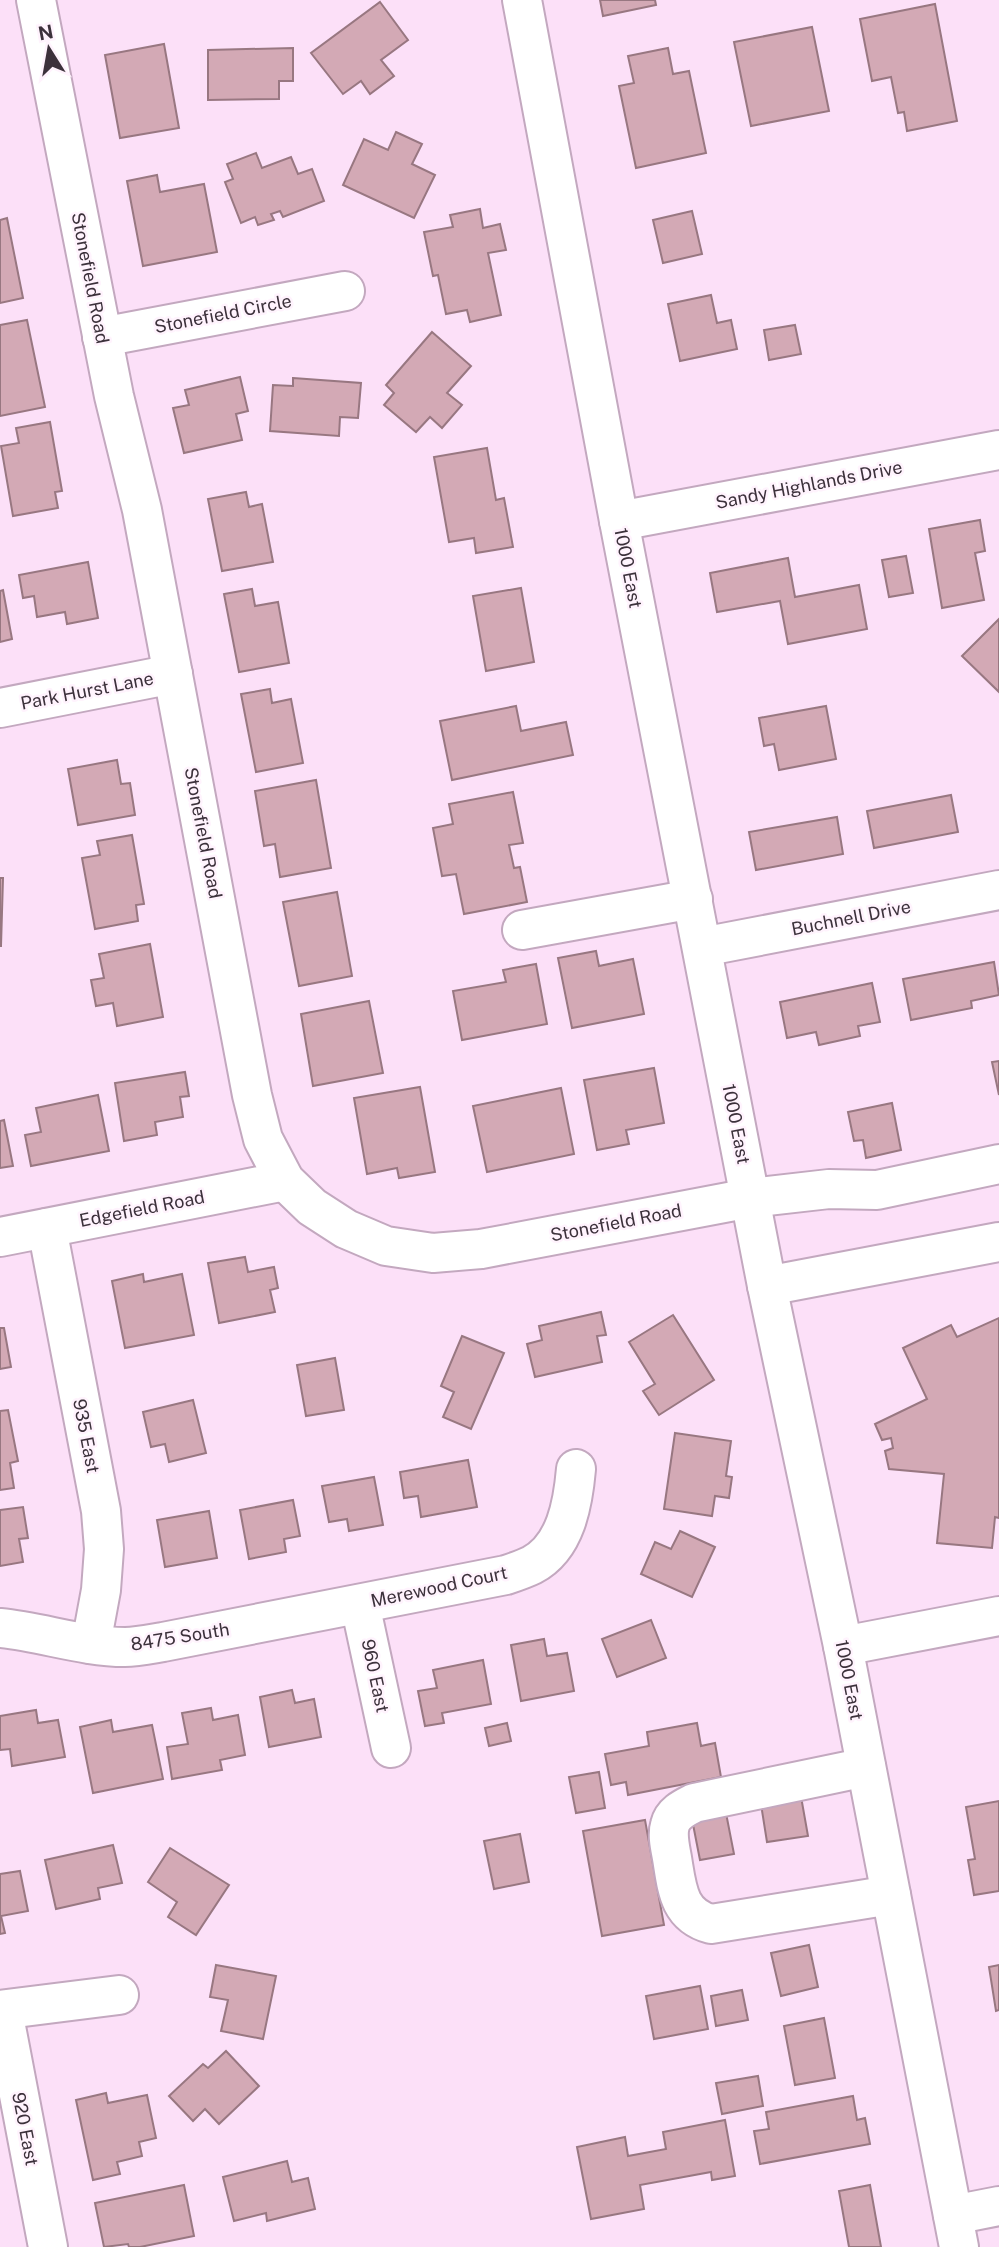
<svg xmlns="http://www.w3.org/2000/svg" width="999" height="2247" viewBox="0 0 999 2247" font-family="'Public Sans',sans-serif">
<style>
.building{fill:#d3a9b5;stroke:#987781;stroke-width:2}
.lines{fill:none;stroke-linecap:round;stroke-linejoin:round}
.minor-casing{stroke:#c3a8bf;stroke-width:42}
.minor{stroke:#fff;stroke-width:38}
.labels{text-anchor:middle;stroke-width:5;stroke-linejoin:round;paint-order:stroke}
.street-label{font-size:18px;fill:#3c313b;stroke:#fff3fd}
</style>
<rect width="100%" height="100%" fill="#fce0f8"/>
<g class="building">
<path d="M600 0H655L656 5 603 16Z"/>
<path d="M380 2 408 40 381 60 394 76 370 94 361 81 343 94 311 53Z"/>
<path d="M935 4 957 121 907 131 904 112 898 113 891 77 872 81 860 19Z"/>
<path d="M812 27 829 111 751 126 734 42Z"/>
<path d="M164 44 179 128 120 138 105 55Z"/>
<path d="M293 48V81H279V99L208 100V50Z"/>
<path d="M668 48 673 74 689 71 706 153 636 168 619 86 634 83 628 56Z"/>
<path d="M396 132 422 144 412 164 435 175 414 218 343 185 364 139 388 150Z"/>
<path d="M256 153 262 168 291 157 298 174 312 169 324 201 283 217 280 211 271 214 274 220 258 225 255 217 241 223 225 182 233 179 227 164Z"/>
<path d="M157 175 160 192 204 184 217 252 143 266 127 181Z"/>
<path d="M480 209 483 228 500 224 506 250 488 253 501 315 470 322 467 310 446 314 438 275 433 276 424 232 453 227 450 215Z"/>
<path d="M692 211 702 254 663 263 653 220Z"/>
<path d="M7 218 23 298 0 303V220Z"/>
<path d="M711 295 717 323 731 320 737 349 680 361 668 304Z"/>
<path d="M27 320 45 407 0 416V325Z"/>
<path d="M795 325 801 354 769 360 764 330Z"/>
<path d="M432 332 471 366 447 393 462 405 442 428 430 417 416 432 384 405 394 393 386 385Z"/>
<path d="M240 377 248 411 236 414 242 440 184 453 173 408 189 405 185 390Z"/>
<path d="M293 378 361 383 358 418 340 417 339 436 270 431 273 385 293 386Z"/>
<path d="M50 422 62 491 55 492 58 508 13 516 1 446 19 443 16 428Z"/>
<path d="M487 448 496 500 504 498 513 547 476 553 474 538 449 542 434 457Z"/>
<path d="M246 492 249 507 262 504 273 562 222 571 208 499Z"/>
<path d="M980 520 985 551 975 553 984 600 942 608 929 529Z"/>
<path d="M906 556 913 593 889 597 882 560Z"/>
<path d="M788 558 795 597 859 585 867 629 788 644 780 601 717 612 710 573Z"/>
<path d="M88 562 98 618 67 624 65 612 37 617 34 596 23 598 19 575Z"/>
<path d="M521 588 534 662 486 671 473 596Z"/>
<path d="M252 589 255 606 278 602 289 663 239 672 224 594Z"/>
<path d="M3 590 12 639 0 642V591Z"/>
<path d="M999 619V692L962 656Z"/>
<path d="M270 689 272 703 291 699 303 763 256 772 241 694Z"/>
<path d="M516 706 521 731 566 722 573 755 452 780 440 721Z"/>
<path d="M826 706 836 759 779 770 774 744 764 746 759 718Z"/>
<path d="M117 760 121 784 130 783 135 815 78 825 68 769Z"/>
<path d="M316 780 331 868 280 877 275 844 264 846 255 791Z"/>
<path d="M513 792 523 843 509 845 514 868 520 867 527 902 464 914 456 874 442 876 433 828 453 824 449 804Z"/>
<path d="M951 795 958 832 874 848 867 811Z"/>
<path d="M837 817 843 854 756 870 749 832Z"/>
<path d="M132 835 144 904 136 905 138 921 95 929 82 858 100 855 97 841Z"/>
<path d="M0 878H3L1 946H0Z"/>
<path d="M337 892 352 976 299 986 283 902Z"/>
<path d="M150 944 163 1017 117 1026 113 1003 96 1006 91 980 104 978 99 954Z"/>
<path d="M596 951 599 966 633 959 644 1014 572 1028 558 958Z"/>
<path d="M994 962 999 995 971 1001 972 1008 911 1020 903 979Z"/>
<path d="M536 964 547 1024 462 1040 453 991 506 982 503 970Z"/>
<path d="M872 983 880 1022 858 1026 860 1036 819 1045 816 1032 787 1038 780 1002Z"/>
<path d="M369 1001 383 1073 313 1086 301 1014Z"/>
<path d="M999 1061V1095L992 1062Z"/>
<path d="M654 1068 664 1123 626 1130 629 1144 597 1150 584 1080Z"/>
<path d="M185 1072 189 1096 180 1097 183 1117 155 1122 157 1135 124 1141 115 1083Z"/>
<path d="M420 1087 435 1172 399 1178 397 1168 367 1174 354 1098Z"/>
<path d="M561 1088 574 1154 487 1172 473 1106Z"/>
<path d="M98 1095 109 1151 31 1166 25 1135 41 1132 36 1108Z"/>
<path d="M892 1103 901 1150 866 1158 863 1140 854 1141 848 1112Z"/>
<path d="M4 1120 13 1166 0 1168V1121Z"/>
<path d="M245 1257 248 1272 274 1267 278 1288 270 1290 275 1312 219 1323 208 1263Z"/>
<path d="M143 1274 144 1282 182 1274 194 1335 125 1348 112 1281Z"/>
<path d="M601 1312 606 1335 597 1336 602 1362 535 1377 527 1344 542 1340 539 1326Z"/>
<path d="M673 1315 714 1380 659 1415 643 1391 655 1384 629 1342Z"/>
<path d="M999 1318V1518L995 1517 992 1548 937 1543 944 1474 889 1469 885 1451 893 1448 891 1438 882 1440 875 1424 927 1399 903 1348 951 1325 957 1337Z"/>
<path d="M0 1328H4L11 1367 0 1369Z"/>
<path d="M462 1336 504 1353 471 1429 443 1417 454 1392 441 1386Z"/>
<path d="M335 1358 344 1410 306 1416 297 1365Z"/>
<path d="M193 1400 206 1453 169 1462 165 1444 151 1447 143 1412Z"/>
<path d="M8 1410 18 1461 10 1463 14 1488 0 1490V1411Z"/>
<path d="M675 1433 731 1441 726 1476 732 1477 729 1498 715 1496 712 1516 664 1509Z"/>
<path d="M468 1460 477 1507 421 1517 418 1496 404 1498 400 1472Z"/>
<path d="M374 1477 383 1525 349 1531 347 1519 329 1522 322 1486Z"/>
<path d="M293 1500 300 1536 284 1539 286 1552 249 1559 240 1510Z"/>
<path d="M23 1507 28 1538 19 1539 23 1562 0 1566V1510Z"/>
<path d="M209 1511 217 1558 165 1567 157 1520Z"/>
<path d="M680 1531 715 1547 692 1597 641 1574 655 1542 671 1549Z"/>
<path d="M651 1620 666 1658 617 1677 602 1639Z"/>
<path d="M544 1639 547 1656 567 1653 574 1691 521 1701 511 1645Z"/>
<path d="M483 1660 491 1704 442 1713 444 1723 425 1726 418 1691 437 1688 433 1670Z"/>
<path d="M292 1690 295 1703 314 1699 321 1737 269 1747 260 1697Z"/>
<path d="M211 1708 213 1720 238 1715 245 1755 220 1760 222 1770 172 1779 167 1747 188 1744 182 1713Z"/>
<path d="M36 1710 38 1723 58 1720 65 1757 12 1766 10 1749 0 1750V1716Z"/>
<path d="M111 1720 113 1732 152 1725 163 1779 93 1793 80 1727Z"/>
<path d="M507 1723 511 1741 489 1746 485 1728Z"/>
<path d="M697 1723 701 1746 715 1743 721 1777 628 1795 626 1782 611 1785 605 1754 649 1746 647 1732Z"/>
<path d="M599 1772 605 1808 576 1813 569 1777Z"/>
<path d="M800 1791 808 1836 767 1842 760 1798Z"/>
<path d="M999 1801V1891L974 1895 968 1860 975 1859 966 1807Z"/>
<path d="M725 1808 734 1854 700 1860 691 1814Z"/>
<path d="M645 1820 664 1925 602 1936 583 1831Z"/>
<path d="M520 1834 529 1882 494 1889 484 1841Z"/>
<path d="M113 1845 122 1883 98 1888 100 1899 56 1909 45 1860Z"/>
<path d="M170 1848 229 1885 196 1935 168 1917 177 1902 148 1882Z"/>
<path d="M20 1871 28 1911 1 1916 5 1933 0 1934V1874Z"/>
<path d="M809 1945 818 1987 781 1996 771 1953Z"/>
<path d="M216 1965 276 1976 263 2039 221 2031 228 2000 210 1997Z"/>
<path d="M999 1965V2010L996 2011 989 1967Z"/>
<path d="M700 1986 708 2029 654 2039 646 1996Z"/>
<path d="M742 1990 748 2020 716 2026 711 1996Z"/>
<path d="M824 2018 835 2078 795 2085 784 2026Z"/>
<path d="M226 2051 259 2086 219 2124 205 2109 193 2121 169 2096 203 2064 208 2068Z"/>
<path d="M758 2076 763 2106 722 2114 716 2083Z"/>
<path d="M106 2093 108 2103 147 2095 156 2138 139 2142 142 2156 117 2162 120 2174 93 2180 76 2100Z"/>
<path d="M853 2096 857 2120 865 2118 870 2144 760 2164 754 2131 769 2129 766 2112Z"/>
<path d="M725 2120 735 2176 712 2180 711 2172 640 2185 644 2209 591 2219 577 2147 625 2137 628 2156 666 2149 663 2132Z"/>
<path d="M287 2161 292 2182 308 2178 315 2209 267 2221 266 2213 234 2221 223 2177Z"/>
<path d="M184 2185 194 2236 140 2247H129L128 2244 104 2247 95 2203Z"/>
<path d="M870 2185 881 2247H849L839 2191Z"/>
</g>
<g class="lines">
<g class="minor-casing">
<g id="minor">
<path d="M36 0 114 396 142 510 252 1095 263 1139 285 1181 312 1207 346 1229 386 1246 433 1253 481 1249 750 1198 829 1189 877 1190 999 1164"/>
<path d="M522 0 619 521 767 1286 843 1646 959 2247"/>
<path d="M102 337 345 291"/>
<path d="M619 521 999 450"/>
<path d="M0 708 173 674"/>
<path d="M522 930 693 899"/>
<path d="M702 947 999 890"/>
<path d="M47 1228 101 1511 104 1549 101 1590 91 1644"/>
<path d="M0 1237 285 1181"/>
<path d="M767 1286 999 1242"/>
<path d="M360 1604 391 1748"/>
<path d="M0 1628C42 1632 83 1647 125 1647 137 1647 151 1644 163 1642L506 1575C515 1572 524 1569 532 1565 566 1547 573 1503 576 1469"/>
<path d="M843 1646 999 1616"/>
<path d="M866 1767 694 1803C684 1808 673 1813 670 1825 667 1835 670 1847 672 1858 677 1888 678 1915 711 1924L891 1895"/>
<path d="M0 2010 119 1995"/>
<path d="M3 2011 48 2247"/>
<path d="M953 2215 999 2206"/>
</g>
</g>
<use href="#minor" class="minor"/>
</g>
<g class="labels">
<g class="street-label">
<text transform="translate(90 278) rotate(79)" y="6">Stonefield Road</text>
<text transform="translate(223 314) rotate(-11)" y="6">Stonefield Circle</text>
<text transform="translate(809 485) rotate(-11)" y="6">Sandy Highlands Drive</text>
<text transform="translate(628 568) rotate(79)" y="6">1000 East</text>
<text transform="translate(87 691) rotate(-11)" y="6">Park Hurst Lane</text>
<text transform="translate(203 833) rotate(79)" y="6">Stonefield Road</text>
<text transform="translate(851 918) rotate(-11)" y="6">Buchnell Drive</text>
<text transform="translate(736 1124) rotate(79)" y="6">1000 East</text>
<text transform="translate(142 1209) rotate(-11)" y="6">Edgefield Road</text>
<text transform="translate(616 1223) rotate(-11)" y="6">Stonefield Road</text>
<text transform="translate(86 1436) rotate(79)" y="6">935 East</text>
<text transform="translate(439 1587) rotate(-12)" y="6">Merewood Court</text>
<text transform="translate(180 1637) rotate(-9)" y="6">8475 South</text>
<text transform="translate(375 1676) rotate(78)" y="6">960 East</text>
<text transform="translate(849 1680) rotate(79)" y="6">1000 East</text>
<text transform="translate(25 2129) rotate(79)" y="6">920 East</text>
</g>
</g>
<g transform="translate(49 49) rotate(349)" stroke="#fff3fd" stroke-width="5" paint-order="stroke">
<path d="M0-5L12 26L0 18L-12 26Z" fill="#3c313b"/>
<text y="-10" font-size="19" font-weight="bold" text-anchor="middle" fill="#3c313b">N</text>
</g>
</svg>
